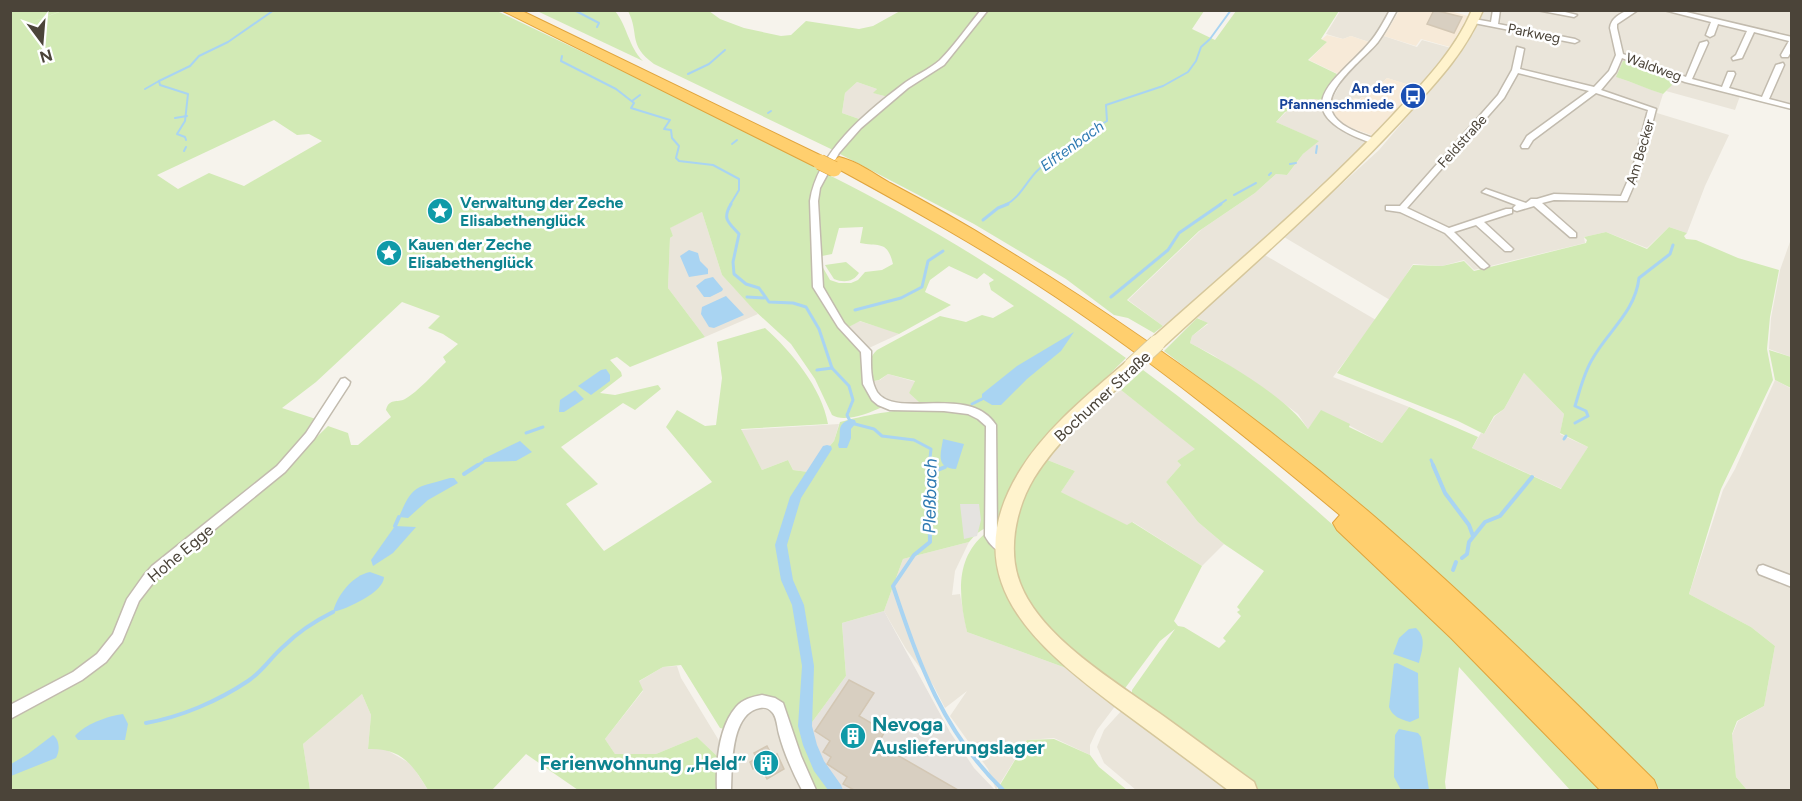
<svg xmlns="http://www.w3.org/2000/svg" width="1802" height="801" viewBox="0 0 1802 801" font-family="Figtree,sans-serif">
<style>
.residential{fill:#eae5da}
.commercial{fill:#f7ead8}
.industrial{fill:#e6e2dd}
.green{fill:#d2eab5;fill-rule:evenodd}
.parking{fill:#e5e3e0}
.water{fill:#a9d4f2}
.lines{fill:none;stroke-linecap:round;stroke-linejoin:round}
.stream-far2{stroke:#a9d4f2;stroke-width:2}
.stream-far1{stroke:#a9d4f2;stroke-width:3}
.stream{stroke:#a9d4f2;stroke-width:4}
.canal{fill:#a9d4f2;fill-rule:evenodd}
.building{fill:#d8cfc1;stroke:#d3c7b4;stroke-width:1.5}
.street-casing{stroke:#c2bbae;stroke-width:3}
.secondary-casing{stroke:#d6c79b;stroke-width:3}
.highway-casing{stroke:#e0a43c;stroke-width:2}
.street{fill:#fff;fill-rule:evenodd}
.secondary{fill:#fff3cd;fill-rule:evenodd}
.highway{fill:#ffcf6e;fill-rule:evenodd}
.secondary-bridge-casing{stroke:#d6c79b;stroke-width:18;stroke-linecap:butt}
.highway-bridge-casing{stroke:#e0a43c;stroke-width:16;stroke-linecap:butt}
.secondary-bridge{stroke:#fff3cd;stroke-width:16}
.highway-bridge{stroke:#ffcf6e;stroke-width:15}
.labels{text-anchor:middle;stroke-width:5;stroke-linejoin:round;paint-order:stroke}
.far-street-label{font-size:14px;fill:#4b4439;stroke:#fff}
.far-transit-label{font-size:14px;font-weight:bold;fill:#164399;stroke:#fff;text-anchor:end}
.far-water-label{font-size:15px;font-style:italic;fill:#2e7ab2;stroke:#fff}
.culture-label{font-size:16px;font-weight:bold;fill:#0d838f;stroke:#fff;text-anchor:start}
.street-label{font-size:16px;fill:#4b4439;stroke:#fff}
.water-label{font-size:18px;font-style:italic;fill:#2e7ab2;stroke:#fff}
.near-culture-label{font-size:20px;font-weight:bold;fill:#0d838f;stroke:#fff;text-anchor:start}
</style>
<rect width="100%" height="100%" fill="#f6f3ec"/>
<g class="residential">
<path d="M1340 11H1398L1384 36 1417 47 1422 40 1451 48 1419 88 1387 78 1366 98 1362 97 1359 99 1354 98 1348 105 1331 102 1342 81 1383 36 1375 33 1369 42 1351 36 1343 39 1326 34Z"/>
<path d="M1482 11H1791V110L1740 96 1735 110 1666 91 1677 79 1629 61 1623 62 1617 77 1663 94 1657 113 1729 135 1705 186 1687 233 1669 227 1647 248 1606 232 1584 237 1585 243 1474 270 1464 260 1442 266 1413 264 1390 300 1284 237 1379 150 1413 110 1463 49 1473 34Z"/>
<path d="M857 82 877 89 874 93 888 97 862 120 842 113 845 93Z"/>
<path d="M1316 99 1322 101 1326 114 1362 139 1366 145 1215 283 1163 326 1128 300 1202 229 1255 193 1276 174 1287 175 1303 154 1318 141 1276 122 1286 112 1295 110 1288 104 1289 100Z"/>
<path d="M702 212 722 275 758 314 705 337 668 288 670 238 673 236 669 228Z"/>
<path d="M1791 239 1792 357H1791L1769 349 1771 318 1780 270Z"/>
<path d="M1263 254 1376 320 1333 377 1409 407 1382 443 1322 411 1308 429 1298 414 1262 387 1213 355 1190 343 1192 336 1208 324 1197 317Z"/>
<path d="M859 321 889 330 899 334 869 348 847 328Z"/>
<path d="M1524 373 1564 414 1560 434 1588 447 1562 489 1472 448 1481 433 1484 434 1495 416 1504 409Z"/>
<path d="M888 374 916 382 909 393 921 404 902 406 881 400 869 382 880 380Z"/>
<path d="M1775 380 1792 389 1791 790H1747L1736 777 1732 735 1738 721 1764 706 1775 646 1751 627 1689 594 1723 490 1735 469Z"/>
<path d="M1121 390 1196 449 1177 461 1181 465 1166 482 1198 522 1224 544 1202 566 1133 522 1127 526 1061 492 1075 471 1045 459 1088 415Z"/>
<path d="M839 424 834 441 808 472 793 470 788 460 762 470 740 430Z"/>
<path d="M969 542 955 571 952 595 960 594 967 632 1066 668 1116 705 1097 730 1090 745V755L1054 738 1027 740 996 790 988 769 950 716 967 691 945 708 933 685 906 649 884 611 903 559Z"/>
<path d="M677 666 681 678 721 744 718 757 697 737 656 754H615L605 739 643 691 638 682 663 667Z"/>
<path d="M362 694 371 715 368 749H385L411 764 428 790H310L303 744Z"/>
<path d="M755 706H765L771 709 804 790H729L727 768 737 726Z"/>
<path d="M1123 709 1207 770 1235 790H1136L1104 763 1097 747 1104 730Z"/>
</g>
<g class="commercial">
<path d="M1399 11H1450L1468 16 1450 47 1421 39 1416 46 1384 36Z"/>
<path d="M1327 35 1343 39 1351 36 1369 42 1338 74 1309 60 1327 42 1321 40Z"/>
<path d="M1387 78 1419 88 1374 136 1346 126 1333 114 1331 102 1348 105 1354 98 1360 100 1362 97 1366 98Z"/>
</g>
<path class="industrial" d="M884 611 950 732 974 768 995 790H830L810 725 846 676 842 623Z"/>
<g class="green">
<path d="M64 10 497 11 731 123 822 171 818 175 813 192 816 284 863 353 876 401 882 407C870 413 844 423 832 415L815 379 791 344 754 310 722 275 702 212 670 228 673 236 670 238 668 288 705 337 630 367 617 357 610 360 621 372 622 376 600 393 615 395 658 385 661 389 635 410 623 403 561 447 598 484 566 504 604 551 712 482 666 427 677 410 705 426 716 425 722 378 717 342 765 328C791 351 822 388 828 424L741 429 762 470 788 460 793 470 808 472 834 441 840 422C878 412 955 396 987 425L985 528 976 534 969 542 903 559 884 611 842 623 846 676 810 725 830 790H814L806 776 776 699C749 685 738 710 725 729L720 728 681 665 663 667 639 681 643 690 605 739 615 754H656L697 737 718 757 717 772 719 790H578L526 754 492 790H428C412 764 402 748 368 749L371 715 362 694 303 744 310 790H11V716L103 661 145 585 282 471 328 426 348 433 351 445H358L391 417 386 410C389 398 397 403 405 399 418 392 435 372 446 362L443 357 458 344 443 334 428 328 440 316 402 302 316 382 282 408 319 420 296 451 149 574 116 636 89 662 11 710V11H62L24 25ZM274 120 297 135 309 134 322 141 244 186 209 173 178 189 157 175Z"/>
<path d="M537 11H615C628 27 628 46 643 61Z"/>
<path d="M628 11H709L720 19 744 28 781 36 791 35 806 21 859 29 873 26 900 11H983L943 59 888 97 873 93 877 89 857 82 845 93 842 113 862 120 833 150 654 64C627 44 640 34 628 11Z"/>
<path d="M988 11H1204L1192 29 1215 40 1236 11H1339L1321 39 1327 42 1308 60 1337 74 1324 92 1322 101 1316 99 1289 100 1288 104 1294 109 1285 112 1276 122 1319 141 1303 154 1287 175 1276 174 1255 193 1199 231 1127 300 1163 326 1154 333 1128 318 1114 315 1066 279 974 224 838 153 860 127 959 44Z"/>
<path d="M1623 61H1629L1678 79 1663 94C1647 89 1632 82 1616 77Z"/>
<path d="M827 174C932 226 1031 289 1126 358L1059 424 1000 531 994 529 996 441 993 420 977 411 921 404 909 393 915 381 888 374 879 380 869 382C869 370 867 359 877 350L940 316 966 322 982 315 993 318 1014 306 991 290 989 283 994 280 984 273 977 279 949 266 930 280 925 292 951 305 899 334 860 321 847 328 823 294 820 266H822L830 280 839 283H851L858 280 865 272 882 270 893 264C887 240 880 247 860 243L863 227 839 228 832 254 822 256C811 236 815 192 827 174Z"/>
<path d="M1669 227 1687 233 1684 236 1686 239 1696 240 1738 258 1779 270 1770 317 1767 349 1773 380 1721 489 1689 594 1751 627 1775 646 1764 706 1737 721 1732 734 1736 777 1747 790H1661L1386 528 1288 445 1164 351 1197 318 1208 323 1192 336 1190 343C1225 362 1286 396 1308 429L1321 410 1350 424 1349 427 1382 443 1409 407 1478 437 1472 448 1561 489 1588 447 1560 433 1564 414 1524 373 1504 409 1494 416 1484 434 1458 421 1337 373 1413 265 1442 266 1464 261 1474 271 1586 243 1587 240 1584 237 1606 232 1647 249Z"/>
<path d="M846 262 859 273C853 282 844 283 834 279L825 265Z"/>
<path d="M1769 350 1791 357V388L1775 380Z"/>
<path d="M1143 370C1311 493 1460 641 1604 790H1570L1459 667 1445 782 1446 790H1259L1132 695V690L1175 629 1160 641 1123 691C1085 662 1030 623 1014 575 1001 536 1024 491 1045 459L1075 471 1061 492 1127 525 1132 522 1202 566 1174 621 1178 626 1184 627 1219 648 1226 641 1223 638 1241 616 1237 612 1240 610 1237 607 1264 571 1224 544 1198 522 1166 482 1181 465 1177 461 1195 449 1121 390Z"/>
<path d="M986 533 995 551 1071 667 1066 668 967 632C959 597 954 558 986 533Z"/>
<path d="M1054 739 1090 755 1099 767 1127 790H997L1027 740Z"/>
</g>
<path class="parking" d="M960 504H979L981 520 977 536 964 539Z"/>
<g class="water">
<path d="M689 250 698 253 700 261 708 269V274L689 277 680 256Z"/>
<path d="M713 277 723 289 722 291 710 297H704L696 286 705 279Z"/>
<path d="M726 296 744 315 714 328 709 327 701 314 702 307Z"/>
<path d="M1074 332 1061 351 1027 379 1001 405H992L982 399V394L1017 366Z"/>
<path d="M606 369 610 375V381L591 395 578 386 601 370Z"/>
<path d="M575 390 584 399 564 412H559L560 400Z"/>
<path d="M943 439 964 444 956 469C935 468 941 453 943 439Z"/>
<path d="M520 441 532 452 516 461 483 462V459Z"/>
<path d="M450 478H454L458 483 428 500 408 518 399 517C413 483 417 488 450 478Z"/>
<path d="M395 526 416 527 393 553 373 566 371 560Z"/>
<path d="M370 572 384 577C384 592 347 609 333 612 337 595 353 575 370 572Z"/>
<path d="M1416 628C1427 638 1422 650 1419 663L1393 654 1399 638 1409 629Z"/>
<path d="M1397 663 1418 673 1419 718 1410 722C1400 719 1393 717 1389 707L1394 664Z"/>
<path d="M123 714 128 724 125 740H78L75 736C85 724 108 716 123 714Z"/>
<path d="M1399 729 1418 733 1421 737 1429 790H1401L1394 777 1395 735Z"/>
<path d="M53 735C60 740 60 751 56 758L11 776V764L28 754Z"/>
</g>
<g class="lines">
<g class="stream-far2">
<path d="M574 10 599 23 597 27"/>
<path d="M562 56 561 61 616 89 634 103 631 108 670 120 664 129 671 130 672 138 679 146 676 158 679 161 713 165 739 179V190L730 205"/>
<path d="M688 74 709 64 725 50"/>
<path d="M145 89 159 81"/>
<path d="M632 101 640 95"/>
<path d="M768 113 771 111"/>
<path d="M175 118 187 116"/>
<path d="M186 140 185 137 177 134 185 121 188 94 160 85 159 81 190 66 199 56 228 42 274 10"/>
<path d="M732 144 737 140"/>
<path d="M184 151 186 147"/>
<path d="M1316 153 1317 146"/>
<path d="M1290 164 1296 163"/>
<path d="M1269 175 1271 173"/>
<path d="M1234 195 1256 183"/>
<path d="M1005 205C1019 199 1026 182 1037 171 1057 151 1082 135 1107 121L1106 105 1163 86 1188 72 1196 61 1201 47 1210 39 1231 10"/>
<path d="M1219 205 1226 200"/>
</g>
<g class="stream-far1">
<path d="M731 204C722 219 728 222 739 234L733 262 734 274 746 284 759 288 769 302 793 303 806 307 819 329 832 368 849 386 853 400 847 415 851 423 874 429 882 436 914 440 931 449 929 467"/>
<path d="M983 220 998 208 1008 204"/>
<path d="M747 297 764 298"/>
<path d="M1111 297 1168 250 1179 233 1221 204"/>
<path d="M855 310 901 298 922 287 928 261 943 251"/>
<path d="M817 370 832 368"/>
<path d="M972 404 982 399"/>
<path d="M1575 423 1588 416 1586 411 1575 406C1580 390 1584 372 1593 358 1609 330 1635 312 1639 278L1670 254 1673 245"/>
<path d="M526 433 543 427"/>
<path d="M1564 439 1566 436"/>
<path d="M1431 460 1434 467"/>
<path d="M475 467 483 462"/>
</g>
<g class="stream">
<path d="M929 465 930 542 914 555 893 586C919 664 943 732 1003 790"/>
<path d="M1433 465 1445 493 1469 525 1473 536"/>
<path d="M464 474 478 465"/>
<path d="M928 474 945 467"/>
<path d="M395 526 399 517"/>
<path d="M1462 558 1467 554 1469 542 1485 522 1500 516 1532 477"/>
<path d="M1453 570 1456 562"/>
<path d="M146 723C181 717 218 701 248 681 262 672 271 657 284 646 298 632 315 621 333 612"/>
</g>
<g class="canal">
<path d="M851 419 855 420 856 423 851 429V438L847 448H839L838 445C843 432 834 425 851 419Z"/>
<path d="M827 445 831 446 832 449 801 498 787 545 793 580 804 605 814 666 812 726 817 745 824 761 841 785 843 790H828L814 771 803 745 798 726 802 666 792 605 781 580 775 545 790 497 823 446Z"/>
</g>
</g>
<g class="building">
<path d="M1434 10 1462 17 1454 33 1427 24Z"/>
<path d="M849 680 874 693 859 716 885 731 878 744 958 790H854L843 784 847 777 827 764 831 757 823 752 830 741 815 731Z"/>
<path d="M767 746 773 757 777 754 784 769 767 779 760 765 753 769 750 762 757 758 754 753Z"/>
</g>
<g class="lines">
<g class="street-casing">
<g id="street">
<path d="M981 10H988L944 65 908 88 861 128 839 153 820 188 818 201 823 287 844 323 871 351C871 364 870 380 877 392 896 420 969 383 996 425L997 534 1010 548 1008 552C999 555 989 544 985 536L986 426 978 419 968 414 944 411 890 410 878 405 872 400 863 384 861 352 838 327 813 287 810 201C817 153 865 113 902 85 913 76 929 70 940 60 955 45 967 27 981 10Z"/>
<path d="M1390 10H1397C1391 21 1385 32 1378 42 1365 58 1322 89 1332 112 1339 128 1363 134 1378 140L1379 142 1375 144C1359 139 1322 125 1322 104 1322 92 1333 80 1341 72 1350 62 1361 53 1370 42 1378 33 1384 21 1390 10Z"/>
<path d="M1493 10H1500L1498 24 1575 39 1579 41 1575 43 1474 23 1471 21 1474 19 1491 22Z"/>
<path d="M1537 10H1557L1577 15 1574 17Z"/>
<path d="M1628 10H1638L1617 24V28L1623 54 1686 77 1700 43 1707 41 1708 43 1692 79 1722 87 1728 72H1734L1735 74 1729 88 1762 97 1776 65 1783 63 1784 65 1769 99 1792 105V109L1685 82 1622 58 1616 72 1601 90 1656 109 1640 171 1627 201 1554 200 1542 203 1576 233V237H1570L1534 206 1517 211 1514 210 1513 208 1516 205 1482 192 1486 189 1526 203 1531 199H1537L1554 194 1621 196 1632 171 1648 110 1596 93 1533 140 1528 148H1522L1521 146 1527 136 1589 91 1518 73 1504 98 1407 208 1449 228 1506 209H1512V213L1484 222 1511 247 1513 249 1511 251H1505L1476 225 1454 232 1489 266 1484 269 1481 268 1445 233 1400 212 1386 210V206H1400L1498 95 1512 70 1517 47 1524 49 1520 69 1594 87 1609 71 1616 55 1610 28C1611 18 1620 14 1628 10Z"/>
<path d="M1664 10H1678L1792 37V50L1788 57H1782L1781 55 1789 41 1754 32 1742 58 1733 60 1732 58 1736 55 1747 31 1718 24 1714 35 1710 37 1706 35 1711 22Z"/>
<path d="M345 378 350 382 349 385 314 439 285 472 160 574 139 601 122 642 106 662 82 680 10 719V705L73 672 97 654 113 634 127 599 144 575 152 566 277 466 306 433 341 379Z"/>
<path d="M1763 565 1792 576V587L1759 574 1757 570 1759 566Z"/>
<path d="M762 695 775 698 783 703 801 756 816 790H802C793 773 784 753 779 734 777 727 777 717 772 712 769 708 764 707 760 708 730 713 732 768 731 790H717C716 765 718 728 736 707 743 699 752 697 762 695Z"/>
</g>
</g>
<g class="secondary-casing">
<g id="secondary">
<path d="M1472 10H1483C1465 54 1433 86 1402 120 1327 201 1243 273 1163 347H1151L1149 343 1151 339C1233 266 1318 195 1393 115 1423 83 1454 52 1472 10Z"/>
<path d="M1132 360 1138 362 1140 366 1138 370C1101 403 1060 436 1034 478 1016 508 1007 550 1020 583 1041 638 1116 682 1162 715 1193 737 1223 760 1254 782L1257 790H1228C1191 762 1153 734 1115 706 1033 644 953 577 1021 469 1048 426 1089 394 1126 362Z"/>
</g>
</g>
<g class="highway-casing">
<g id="highway">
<path d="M501 10H520L826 158 828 162 820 167 814 166Z"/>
<path d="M839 157C857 161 874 174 890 183 928 203 965 224 1002 247 1133 327 1258 417 1375 517 1472 601 1563 690 1654 780L1658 790H1600L1451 638 1337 530 1333 523 1340 515C1248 438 1155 363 1056 297 984 249 908 207 833 166L831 162Z"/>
</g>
</g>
<use href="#street" class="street"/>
<use href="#secondary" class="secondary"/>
<use href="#highway" class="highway"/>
<g class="secondary-bridge-casing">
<path id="secondary-bridge" d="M1132 366 1157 343"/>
</g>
<g class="highway-bridge-casing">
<path id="highway-bridge" d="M820 162 834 169"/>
</g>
<use href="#secondary-bridge" class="secondary-bridge"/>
<use href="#highway-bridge" class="highway-bridge"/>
</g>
<defs>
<g id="bus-disc" transform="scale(1.35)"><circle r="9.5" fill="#1a4fb4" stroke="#fff"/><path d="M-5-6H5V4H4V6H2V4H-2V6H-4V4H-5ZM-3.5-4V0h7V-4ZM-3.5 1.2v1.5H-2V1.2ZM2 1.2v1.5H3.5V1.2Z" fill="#fff"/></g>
<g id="sight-disc" transform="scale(1.35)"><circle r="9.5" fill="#0f9aa8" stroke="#fff"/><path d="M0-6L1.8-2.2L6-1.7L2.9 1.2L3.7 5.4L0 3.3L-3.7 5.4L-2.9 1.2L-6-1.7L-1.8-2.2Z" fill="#fff"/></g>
<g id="building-disc" transform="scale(1.35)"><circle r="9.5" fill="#0f9aa8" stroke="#fff"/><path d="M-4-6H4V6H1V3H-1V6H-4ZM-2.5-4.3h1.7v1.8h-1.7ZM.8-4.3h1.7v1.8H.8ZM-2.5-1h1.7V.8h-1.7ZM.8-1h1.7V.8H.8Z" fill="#fff"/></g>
</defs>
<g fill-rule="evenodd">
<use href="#bus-disc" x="1413" y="96"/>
<use href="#sight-disc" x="440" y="211"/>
<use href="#sight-disc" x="389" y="253"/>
<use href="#building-disc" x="853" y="736"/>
<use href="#building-disc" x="766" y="763"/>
</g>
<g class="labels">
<g class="far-street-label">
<text transform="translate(1534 33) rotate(11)" y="5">Parkweg</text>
<text transform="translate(1654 67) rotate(20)" y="5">Waldweg</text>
<text transform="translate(1462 141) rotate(-48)" y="5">Feldstraße</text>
<text transform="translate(1640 152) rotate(-73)" y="5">Am Becker</text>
</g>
<g class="far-transit-label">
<text x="1394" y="93">An der<tspan x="1394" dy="16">Pfannenschmiede</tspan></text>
</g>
<g class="far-water-label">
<text transform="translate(1072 146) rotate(-36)" y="5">Elftenbach</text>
</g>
<g class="culture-label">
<text x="460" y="208">Verwaltung der Zeche<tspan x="460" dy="18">Elisabethenglück</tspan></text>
<text x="408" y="250">Kauen der Zeche<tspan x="408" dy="18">Elisabethenglück</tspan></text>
</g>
<g class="street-label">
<text transform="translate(1102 396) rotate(-43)" y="6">Bochumer Straße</text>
<text transform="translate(180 553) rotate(-40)" y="6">Hohe Egge</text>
</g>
<g class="water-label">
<text transform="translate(930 496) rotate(-89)" y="6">Pleßbach</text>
</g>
<g class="near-culture-label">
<text x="872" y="731">Nevoga<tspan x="872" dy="23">Auslieferungslager</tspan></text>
<text x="746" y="770" text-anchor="end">Ferienwohnung „Held“</text>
</g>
</g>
<rect width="1802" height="801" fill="none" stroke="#4b4439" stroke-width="24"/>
<g transform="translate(42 42) rotate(164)" stroke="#ffffff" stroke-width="4.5" paint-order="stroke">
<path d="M0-4.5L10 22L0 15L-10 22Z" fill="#4b4439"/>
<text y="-9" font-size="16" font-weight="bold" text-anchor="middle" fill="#4b4439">N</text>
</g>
</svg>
